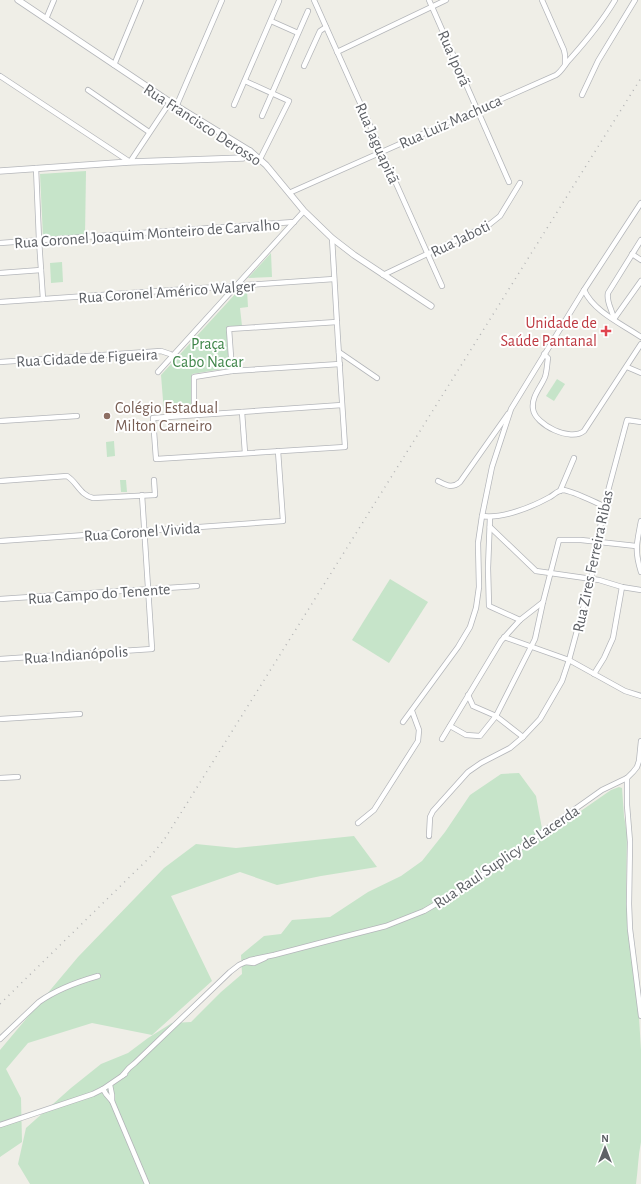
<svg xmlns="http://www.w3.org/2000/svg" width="641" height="1184" viewBox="0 0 641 1184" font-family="'Alegreya Sans',sans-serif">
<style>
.green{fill:#c6e4c9}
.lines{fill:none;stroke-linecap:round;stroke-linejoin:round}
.minor-casing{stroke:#b4b6ba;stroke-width:6}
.tertiary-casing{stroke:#b4b6ba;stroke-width:7}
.minor{stroke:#fff;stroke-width:4.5}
.tertiary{stroke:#fff;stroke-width:5.5}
.rail{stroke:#b4b5b6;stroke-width:1.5;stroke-dasharray:1 5;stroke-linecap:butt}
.health-dot{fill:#e0444e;stroke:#fff;stroke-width:1.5}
.education-dot{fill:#8d6e63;stroke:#fff;stroke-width:1.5}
.labels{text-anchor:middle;stroke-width:4;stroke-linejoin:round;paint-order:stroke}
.street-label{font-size:16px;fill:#5e6166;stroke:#fff}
.health-label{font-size:16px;fill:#be3a42;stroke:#fff;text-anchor:end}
.park-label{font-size:16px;fill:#3e8548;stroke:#fff}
.education-label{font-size:16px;fill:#785e54;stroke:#fff;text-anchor:start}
</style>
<rect width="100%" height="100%" fill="#efeee7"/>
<g class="green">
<path d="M86 171 85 235 43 237 40 174Z"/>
<path d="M271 253 272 277 248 278Z"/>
<path d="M62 262 63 282 51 283 50 263Z"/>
<path d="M247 290 248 307 240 308 242 326 227 327 229 368 192 374 191 411 164 413 161 375 238 291Z"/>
<path d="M557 379 565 384 554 401 546 396Z"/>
<path d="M114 441 115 456 107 457 106 442Z"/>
<path d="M120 480H126L127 492H121Z"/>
<path d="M390 579 428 602 389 663 352 640Z"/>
<path d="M519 773 536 796 543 834 562 824 611 790 619 787 622 788 624 816 627 834 626 890 629 937 638 1001 641 1050V1142C638 1156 638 1170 636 1184H30L18 1164 26 1128 71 1088 101 1064 128 1053 148 1038 172 1023 191 1022 221 992 242 974 241 955 264 936 281 934 292 920 330 917 368 892 401 876 422 861 445 832 470 795 501 774Z"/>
<path d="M354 836 377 867 321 876 277 885 240 872 171 896 212 981 152 1035 92 1023 28 1043 6 1069 21 1098 22 1142 0 1157V1050L78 957 164 868 196 844 236 848Z"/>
</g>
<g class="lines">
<g class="minor-casing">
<g id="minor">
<path d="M314 0 442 286"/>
<path d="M429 0 509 182"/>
<path d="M542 0 564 50 565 55V64"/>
<path d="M46 19 54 0"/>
<path d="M271 21 298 33"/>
<path d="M337 52 446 0"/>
<path d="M114 65 141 0"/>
<path d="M304 66 320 31 326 27"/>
<path d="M0 76 130 162 170 102"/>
<path d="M245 81 289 101 260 159"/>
<path d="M88 90 149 132"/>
<path d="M582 95 598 61 635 0"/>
<path d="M234 105 279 1"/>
<path d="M176 107 222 0"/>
<path d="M262 116 308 11"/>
<path d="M36 168 39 240 43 299"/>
<path d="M289 193 556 75C562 71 565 64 570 59 587 40 602 22 615 0"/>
<path d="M332 238C336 308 340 377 345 447L156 459 153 418 342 405"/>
<path d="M0 243 294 222"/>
<path d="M632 254 641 260"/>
<path d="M0 273 41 270"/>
<path d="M383 275 490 224 500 216 520 183"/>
<path d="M584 290C594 312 622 324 641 337"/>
<path d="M0 302 334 279"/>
<path d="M614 319C612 309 606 302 608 293L641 240"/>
<path d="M614 319 641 281"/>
<path d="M339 352 377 378"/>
<path d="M544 354 548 358C547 364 547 371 545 377 541 387 531 397 533 409 535 425 571 442 584 431L641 344"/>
<path d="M0 362 161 351 170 354 174 356"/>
<path d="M627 367 641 373"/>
<path d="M232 371 229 329 337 322"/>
<path d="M158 372 304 211"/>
<path d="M242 412 245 453"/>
<path d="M194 415V377L232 371 340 364"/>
<path d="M0 421 77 416"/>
<path d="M0 481 67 476C77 482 80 495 93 498L155 495 154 480"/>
<path d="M438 481C446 485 452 489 460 482L508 414"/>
<path d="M560 491 574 458"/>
<path d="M482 516C502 519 532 507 550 497 554 495 558 490 563 490 573 491 594 502 604 506"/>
<path d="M490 517 488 568 489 606 520 620"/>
<path d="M641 521C637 543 634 550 641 572"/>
<path d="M490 527 536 571 599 580 622 587 641 590"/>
<path d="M0 541 283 521 278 451"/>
<path d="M0 599 197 586"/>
<path d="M504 637 569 660 625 691 641 696"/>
<path d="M0 659 152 649 142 495"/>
<path d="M594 674 604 658 613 638 622 587"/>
<path d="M468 695 473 706 496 716 523 737"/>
<path d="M0 719 80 714"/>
<path d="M403 722 458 647 470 627 476 608 479 587 478 543 482 516 492 467 511 409 584 290 641 203"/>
<path d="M450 726 466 735 480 736 496 716 535 639 543 602 559 540H581L636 546"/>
<path d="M442 739 501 641 520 620 543 602"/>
<path d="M0 778 18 777"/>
<path d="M627 778V805L630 842 629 904 630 929 641 1016"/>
<path d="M358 823 374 810 418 741 419 730 412 711"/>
<path d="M429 836 430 817 433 811 468 772 481 763 510 748 523 737 540 719 562 681 569 660 591 579 604 506 627 420 641 422"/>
<path d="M245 962 254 963 265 958"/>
<path d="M0 1039 39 1002C57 989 77 982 98 976"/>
<path d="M123 1075 129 1068 135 1063 230 972 239 965 250 960 274 955 339 938 386 926 424 911 465 887 602 790 627 778 633 772 637 767 639 761 641 741"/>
<path d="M110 1085 112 1095V1101L147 1184"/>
<path d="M103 1089 106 1094 112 1101"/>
<path d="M0 1125 93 1094 103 1089 125 1074"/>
</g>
</g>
<g class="tertiary-casing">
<g id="tertiary">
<path d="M18 0 170 102 250 151 266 165 304 211 332 238 354 255 431 306"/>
<path d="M0 171 130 162 243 158 250 151"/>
</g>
</g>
<use href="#minor" class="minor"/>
<use href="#tertiary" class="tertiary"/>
<path class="rail" d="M0 1004 149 858 164 840 641 78"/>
</g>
<path class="health-dot" d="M604 325h4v4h4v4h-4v4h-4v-4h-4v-4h4z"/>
<circle class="education-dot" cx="107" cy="416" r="4"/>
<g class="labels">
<g class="street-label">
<text transform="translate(455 58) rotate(66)" y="6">Rua Iporã</text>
<text transform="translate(450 121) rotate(-24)" y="6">Rua Luiz Machuca</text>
<text transform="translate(203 124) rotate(33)" y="6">Rua Francisco Derosso</text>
<text transform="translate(378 143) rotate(66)" y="6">Rua Jaguapitã</text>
<text transform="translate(147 233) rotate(-4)" y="6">Rua Coronel Joaquim Monteiro de Carvalho</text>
<text transform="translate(460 238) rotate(-26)" y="6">Rua Jaboti</text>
<text transform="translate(167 291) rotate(-4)" y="6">Rua Coronel Américo Walger</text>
<text transform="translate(87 357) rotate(-3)" y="6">Rua Cidade de Figueira</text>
<text transform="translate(142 531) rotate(-4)" y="6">Rua Coronel Vivida</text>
<text transform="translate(592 561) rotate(-78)" y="6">Rua Zires Ferreira Ribas</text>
<text transform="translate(99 593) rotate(-4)" y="6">Rua Campo do Tenente</text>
<text transform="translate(76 654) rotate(-4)" y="6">Rua Indianópolis</text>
<text transform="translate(506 856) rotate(-34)" y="6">Rua Raul Suplicy de Lacerda</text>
</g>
<g class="health-label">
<text x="597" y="328">Unidade de<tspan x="597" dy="18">Saúde Pantanal</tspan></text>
</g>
<g class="park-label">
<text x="208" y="349">Praça<tspan x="208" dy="18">Cabo Nacar</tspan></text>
</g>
<g class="education-label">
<text x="115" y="413">Colégio Estadual<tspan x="115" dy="18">Milton Carneiro</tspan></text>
</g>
</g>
<g transform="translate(605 1148)" stroke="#ffffff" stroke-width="3" paint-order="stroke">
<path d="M0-3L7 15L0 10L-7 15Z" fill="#5e6166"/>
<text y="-6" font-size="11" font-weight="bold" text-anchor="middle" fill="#5e6166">N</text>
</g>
</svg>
